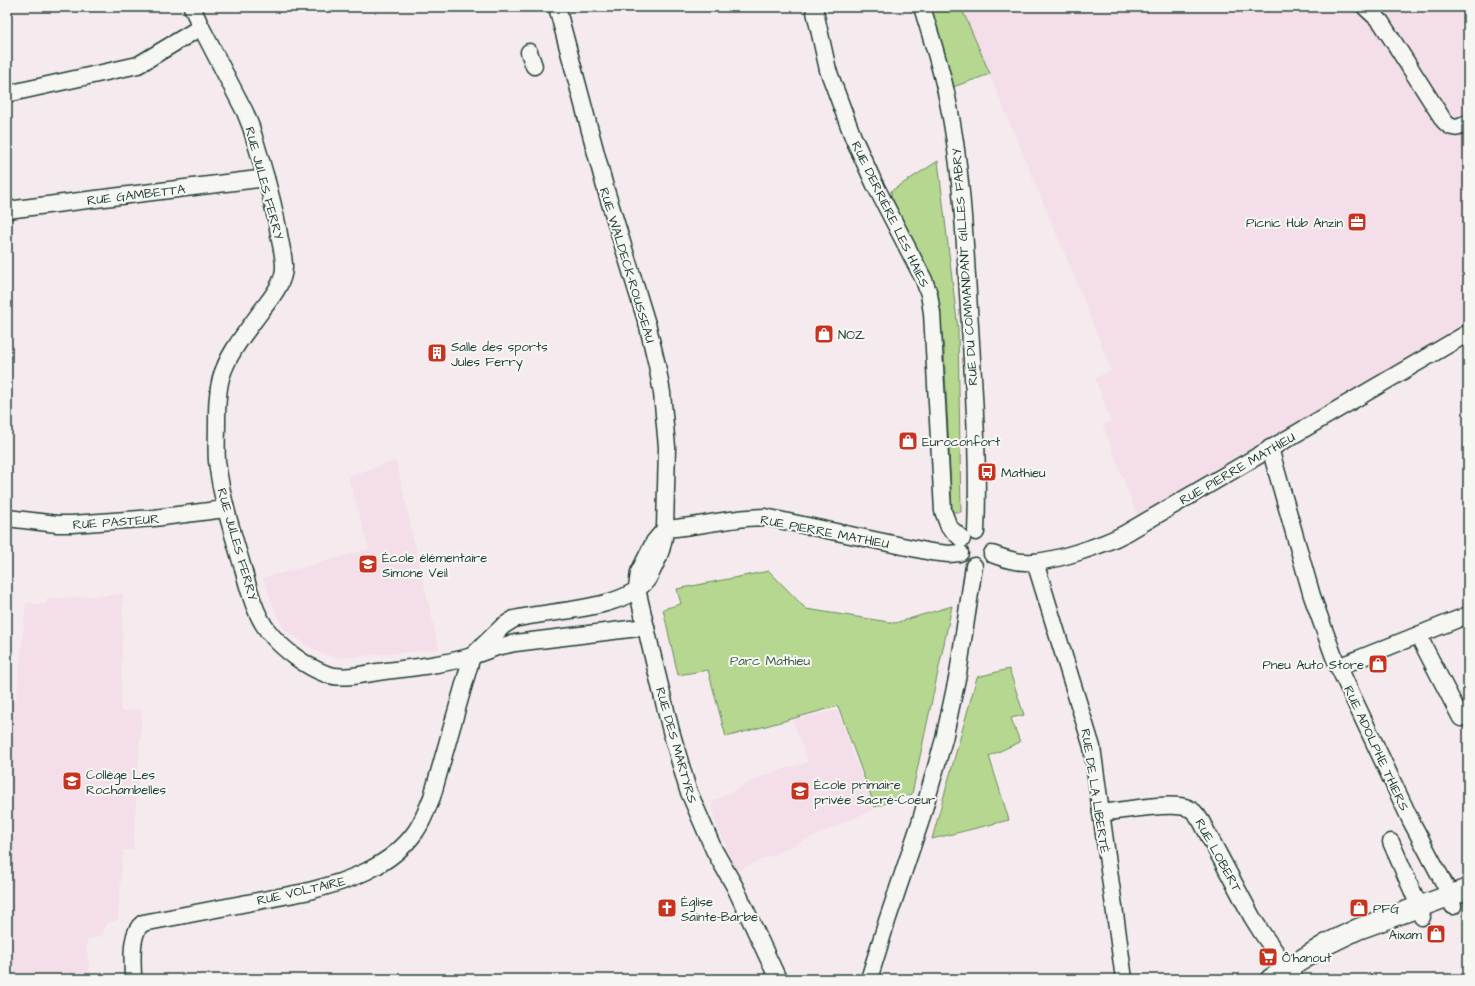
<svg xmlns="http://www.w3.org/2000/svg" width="1475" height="986" viewBox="0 0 1475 986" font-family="'Architects Daughter',sans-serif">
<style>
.built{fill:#f3dee9}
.green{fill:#b6d790;stroke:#6a8a62}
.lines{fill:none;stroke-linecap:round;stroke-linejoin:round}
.minor-casing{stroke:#1f3d34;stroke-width:19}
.major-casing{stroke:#1f3d34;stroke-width:23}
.minor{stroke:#f6f6f2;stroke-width:16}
.major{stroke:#f6f6f2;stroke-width:20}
.labels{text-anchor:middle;stroke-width:4;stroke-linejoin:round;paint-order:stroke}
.street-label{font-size:13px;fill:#1f3d34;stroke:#f6f6f2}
.poi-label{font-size:13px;fill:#1f3d34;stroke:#f6f6f2;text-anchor:start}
.park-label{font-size:13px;fill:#3d5c46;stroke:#f6f6f2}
</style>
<rect width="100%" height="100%" fill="#f5ebee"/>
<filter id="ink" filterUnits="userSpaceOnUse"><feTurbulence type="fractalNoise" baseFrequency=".025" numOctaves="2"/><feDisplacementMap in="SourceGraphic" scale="8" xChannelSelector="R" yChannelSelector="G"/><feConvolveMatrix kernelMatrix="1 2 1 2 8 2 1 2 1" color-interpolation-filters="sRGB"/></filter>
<g filter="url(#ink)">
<g class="built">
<path d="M961 7H1468V327L1137 516 1103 425 1111 422 1095 378 1111 371 1079 288Z"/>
<path d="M396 461 439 649 339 658 320 653 302 642 287 631 280 622 263 578 369 549 348 476Z"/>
<path d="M123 594 121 711 142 710 133 850H123L118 920 108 923 101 936 88 939 86 947 91 979H7V701L16 702 26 603 46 604 47 599Z"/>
<path d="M837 710 874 809 737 871 714 818 712 802 756 779 777 771 808 762 793 720Z"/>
</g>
<g class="green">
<path d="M928 7H961L990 74 953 87Z"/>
<path d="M938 161 958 329 961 512H952L944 349 935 285 891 196V191Z"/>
<path d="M769 571 806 609 895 623 952 606 912 794 875 807 838 706 726 737 708 670 678 675 663 609 681 604 677 589Z"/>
<path d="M1009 669 1024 715 1011 718 1020 742 989 756 1009 820 932 839 977 677Z"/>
</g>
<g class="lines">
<g class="minor-casing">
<g id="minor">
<path d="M192 7 201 27 245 112 251 127C262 164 274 202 280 240 282 249 284 258 284 267 284 283 271 298 262 310 247 331 228 353 221 378 217 393 217 408 217 423 217 436 216 449 217 461 221 497 232 531 242 565 248 586 254 613 268 631 282 649 305 666 326 674 342 680 362 674 378 672 409 668 442 665 472 656"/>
<path d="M557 7 605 187 648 327 657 365 662 393 667 447 665 529 654 542 639 572 637 589 650 645 671 731 688 790 714 850 735 887 778 979"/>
<path d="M814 7 828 70 853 137 874 183 924 280 929 294 932 313 943 511 949 527 962 539"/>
<path d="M922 7C931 37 941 67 947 97 963 172 965 250 970 326 974 394 979 463 976 532"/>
<path d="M1365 7 1381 22 1444 121C1452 130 1458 129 1468 123"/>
<path d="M529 52 534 66"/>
<path d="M7 94 138 65 201 27"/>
<path d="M7 210 266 178"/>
<path d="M1270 448 1312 596 1334 657 1411 821 1445 885 1453 906"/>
<path d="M7 518 57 524H72L154 518 225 509"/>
<path d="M992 554C1003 558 1014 562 1025 562 1049 564 1104 545 1126 533L1468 333"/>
<path d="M1035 562 1092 747 1124 979"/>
<path d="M646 627 515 643 497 647 472 656 503 626 514 619C550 610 623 611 647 580 650 576 652 571 654 567 661 554 664 543 665 529 698 527 732 517 765 517L931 552 949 554 960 553"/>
<path d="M1418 635 1461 718"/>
<path d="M1338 667 1468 615"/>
<path d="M1101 813C1121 811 1171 801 1188 808 1194 810 1198 816 1201 821L1252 917 1262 933 1294 978"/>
<path d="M1391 842 1416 899 1422 917"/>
<path d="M133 979C133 963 129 933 143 923L305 892C346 882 391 867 416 831 423 821 427 809 432 797L472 656"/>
<path d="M869 979 887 921 920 823 944 739 958 674 974 566"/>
</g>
</g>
<g class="major-casing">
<path id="major" d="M1271 979 1327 944 1358 929 1468 889"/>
</g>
<use href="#minor" class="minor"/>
<use href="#major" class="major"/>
</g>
</g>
<defs>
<g id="office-square" transform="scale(1)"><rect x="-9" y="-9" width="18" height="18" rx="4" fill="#c8321e" stroke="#f6f6f2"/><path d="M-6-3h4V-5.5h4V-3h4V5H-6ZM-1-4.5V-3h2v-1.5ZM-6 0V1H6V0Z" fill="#fff"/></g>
<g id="shop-square" transform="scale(1)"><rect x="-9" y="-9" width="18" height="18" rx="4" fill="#c8321e" stroke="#f6f6f2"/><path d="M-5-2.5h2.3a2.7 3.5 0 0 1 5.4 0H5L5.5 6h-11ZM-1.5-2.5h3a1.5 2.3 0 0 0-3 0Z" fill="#fff"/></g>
<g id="building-square" transform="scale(1)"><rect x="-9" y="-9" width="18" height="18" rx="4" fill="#c8321e" stroke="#f6f6f2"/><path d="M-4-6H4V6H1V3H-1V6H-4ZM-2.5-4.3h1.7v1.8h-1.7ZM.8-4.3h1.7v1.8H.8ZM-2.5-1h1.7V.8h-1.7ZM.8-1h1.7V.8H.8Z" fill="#fff"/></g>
<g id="bus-square" transform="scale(1)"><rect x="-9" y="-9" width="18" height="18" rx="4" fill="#c8321e" stroke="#f6f6f2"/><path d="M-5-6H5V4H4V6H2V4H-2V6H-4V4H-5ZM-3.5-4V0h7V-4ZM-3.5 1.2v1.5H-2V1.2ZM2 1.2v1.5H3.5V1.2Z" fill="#fff"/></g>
<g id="school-square" transform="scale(1)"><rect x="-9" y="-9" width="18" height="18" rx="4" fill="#c8321e" stroke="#f6f6f2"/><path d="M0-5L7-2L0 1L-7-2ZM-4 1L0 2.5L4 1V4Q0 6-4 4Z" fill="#fff"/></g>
<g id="church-square" transform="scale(1)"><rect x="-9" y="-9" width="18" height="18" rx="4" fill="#c8321e" stroke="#f6f6f2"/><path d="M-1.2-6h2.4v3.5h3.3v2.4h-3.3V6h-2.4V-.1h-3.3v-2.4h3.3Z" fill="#fff"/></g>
<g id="supermarket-square" transform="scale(1)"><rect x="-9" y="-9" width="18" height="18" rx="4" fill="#c8321e" stroke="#f6f6f2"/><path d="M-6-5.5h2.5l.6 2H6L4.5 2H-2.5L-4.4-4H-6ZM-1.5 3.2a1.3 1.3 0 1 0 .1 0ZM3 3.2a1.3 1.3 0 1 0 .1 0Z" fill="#fff"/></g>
</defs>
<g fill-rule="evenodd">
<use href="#office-square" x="1357" y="222"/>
<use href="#shop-square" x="824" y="334"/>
<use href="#building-square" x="437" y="353"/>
<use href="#shop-square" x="908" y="441"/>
<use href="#bus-square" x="987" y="472"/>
<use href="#school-square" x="368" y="564"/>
<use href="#shop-square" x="1378" y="664"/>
<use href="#school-square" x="72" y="781"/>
<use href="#school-square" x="800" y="791"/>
<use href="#church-square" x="667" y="908"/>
<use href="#shop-square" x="1359" y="908"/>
<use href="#shop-square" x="1436" y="934"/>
<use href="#supermarket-square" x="1268" y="957"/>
</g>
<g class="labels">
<g class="street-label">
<text transform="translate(265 183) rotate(75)" y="5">RUE JULES FERRY</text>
<text transform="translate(136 194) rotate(-7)" y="5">RUE GAMBETTA</text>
<text transform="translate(891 214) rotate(64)" y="5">RUE DERRIÈRE LES HAIES</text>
<text transform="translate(628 265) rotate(73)" y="5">RUE WALDECK-ROUSSEAU</text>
<text transform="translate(964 267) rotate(-94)" y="5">RUE DU COMMANDANT GILLES FABRY</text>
<text transform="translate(1237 468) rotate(-30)" y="5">RUE PIERRE MATHIEU</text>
<text transform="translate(116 521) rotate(-4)" y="5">RUE PASTEUR</text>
<text transform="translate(825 531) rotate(11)" y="5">RUE PIERRE MATHIEU</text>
<text transform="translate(238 544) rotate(74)" y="5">RUE JULES FERRY</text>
<text transform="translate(677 745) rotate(74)" y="5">RUE DES MARTYRS</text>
<text transform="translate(1377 748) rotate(65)" y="5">RUE ADOLPHE THIERS</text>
<text transform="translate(1096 791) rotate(81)" y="5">RUE DE LA LIBERTÉ</text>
<text transform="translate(1219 855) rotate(61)" y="5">RUE LOBERT</text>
<text transform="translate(301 890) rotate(-13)" y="5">RUE VOLTAIRE</text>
</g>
<g class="poi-label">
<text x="1343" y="227" text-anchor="end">Picnic Hub Anzin</text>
<text x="838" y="339">NOZ</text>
<text x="451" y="351">Salle des sports<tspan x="451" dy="15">Jules Ferry</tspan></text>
<text x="922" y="446">Euroconfort</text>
<text x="1001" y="477">Mathieu</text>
<text x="382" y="562">École élémentaire<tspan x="382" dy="15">Simone Veil</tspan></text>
<text x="1364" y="669" text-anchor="end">Pneu Auto Store</text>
<text x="86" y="779">Collège Les<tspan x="86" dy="15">Rochambelles</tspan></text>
<text x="814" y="789">École primaire<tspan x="814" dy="15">privée Sacré-Coeur</tspan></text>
<text x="681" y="906">Église<tspan x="681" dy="15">Sainte-Barbe</tspan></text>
<text x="1373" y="913">PFG</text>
<text x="1422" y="939" text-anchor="end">Aixam</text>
<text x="1282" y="962">Ô'hanout</text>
</g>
<g class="park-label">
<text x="770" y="665">Parc Mathieu</text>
</g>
</g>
<rect width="1475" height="986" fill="none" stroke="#f6f6f2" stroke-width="24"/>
<rect x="12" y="12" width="1451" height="962" fill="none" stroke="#1f3d34" stroke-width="1.5" filter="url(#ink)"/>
</svg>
